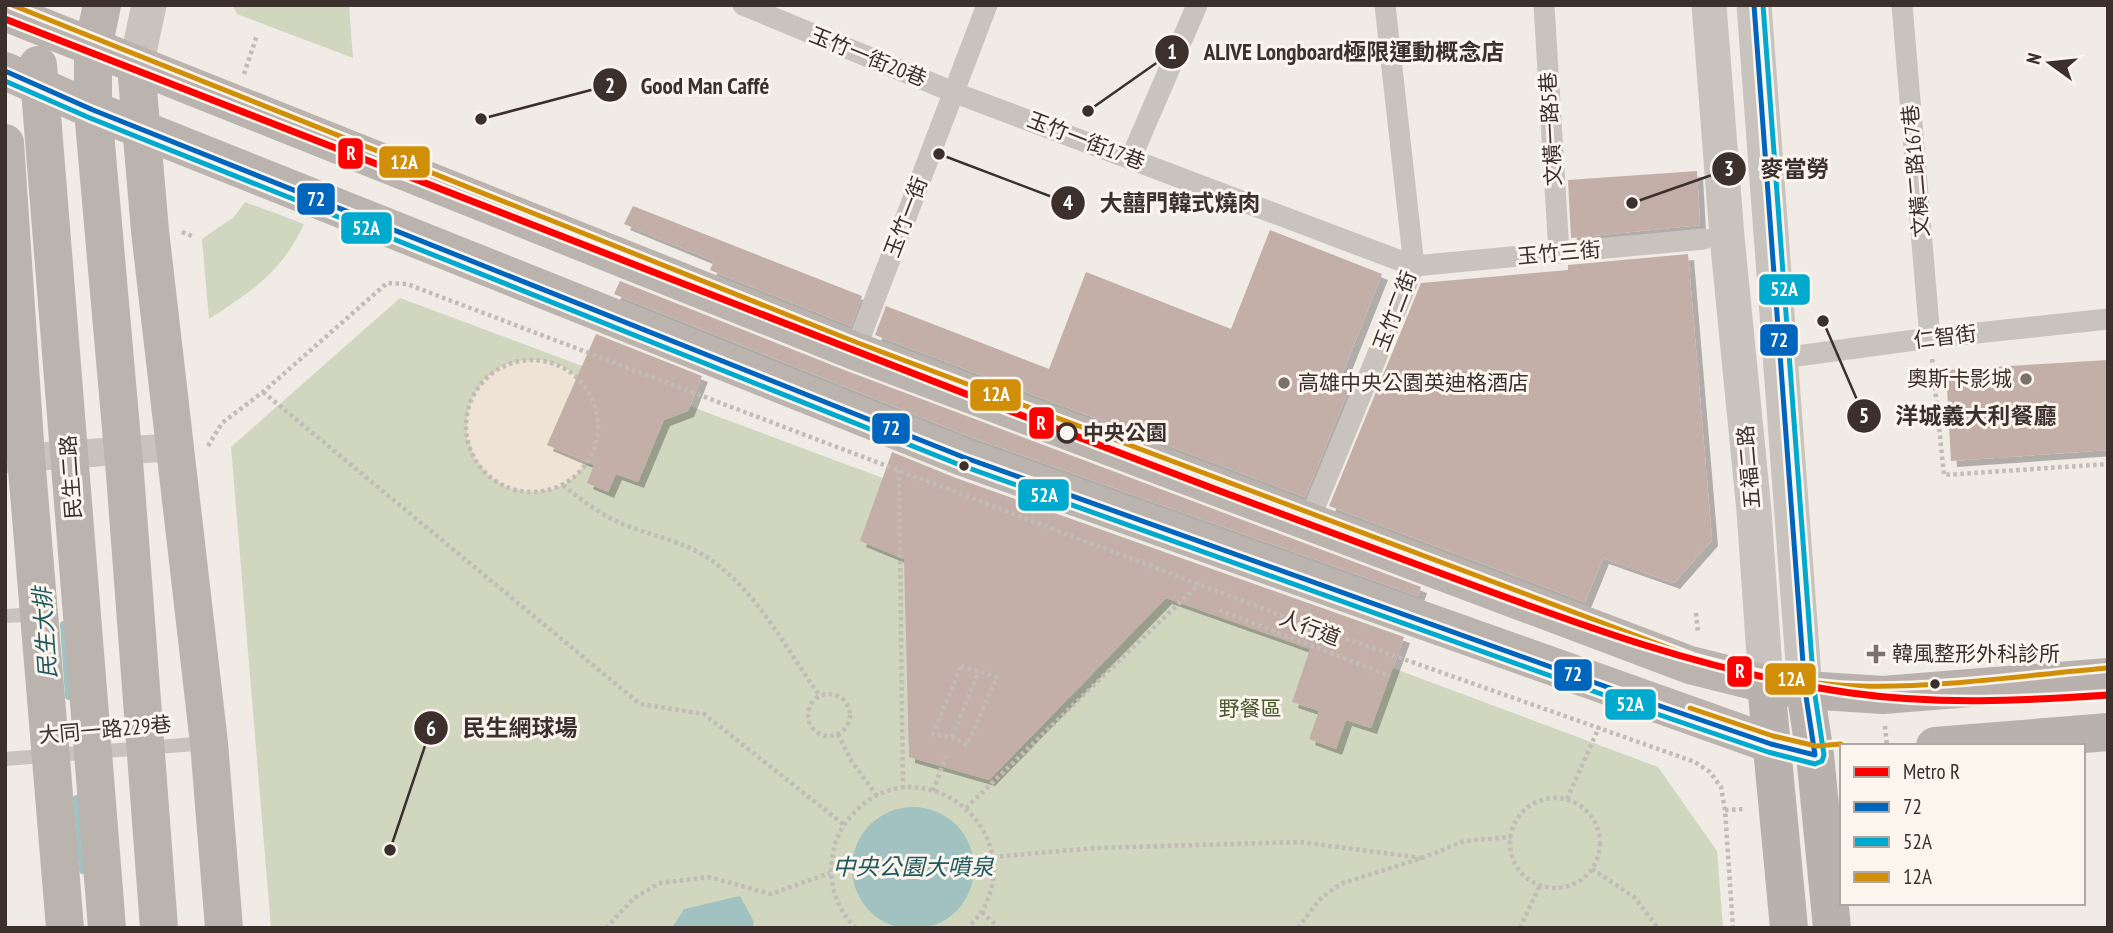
<svg xmlns="http://www.w3.org/2000/svg" width="2113" height="933" viewBox="0 0 2113 933" font-family="'PT Sans Narrow','Noto Sans TC',sans-serif">
<style>
.green{fill:#d1d6bf}
.plaza{fill:#eee3d5}
.water{fill:#a1c2c1}
.lines{fill:none;stroke-linecap:round;stroke-linejoin:round}
.stream{stroke:#a1c2c1;stroke-width:8}
.building{fill:#c3afa7;filter:url(#shadow)}
.path{stroke:#c2bbb6;stroke-width:4.5;stroke-dasharray:3.5 3.5;stroke-linecap:butt}
.service{stroke:#c9c3be;stroke-width:14}
.pedestrian{stroke:#c9c3be;stroke-width:21}
.minor{stroke:#c9c3be;stroke-width:28}
.tertiary{stroke:#c9c3be;stroke-width:35}
.secondary{stroke:#bab3ae;stroke-width:38}
.primary{stroke:#b8b1ad;stroke-width:38}
.bus-1-casing{stroke:#fbf5ee;stroke-width:10}
.bus-2-casing{stroke:#fbf5ee;stroke-width:10}
.bus-3-casing{stroke:#fbf5ee;stroke-width:10}
.bus-1{stroke:#0065bd;stroke-width:5}
.bus-2{stroke:#00a9ce;stroke-width:5}
.bus-3{stroke:#d18e09;stroke-width:5}
.metro-1-casing{stroke:#fbf5ee;stroke-width:12}
.metro-1{stroke:#f00;stroke-width:7}
.poi-dot{fill:#7a716c;stroke:#fbf5ee;stroke-width:2.5}
.stop-dot{fill:#fbf5ee;stroke:#3b302b;stroke-width:3.5}
.bus-dot{fill:#3b302b;stroke:#fbf5ee;stroke-width:2.5}
.labels{text-anchor:middle;stroke-width:6;stroke-linejoin:round;paint-order:stroke}
.street-label{font-size:21px;fill:#3b302b;stroke:#fbf5ee}
.poi-label{font-size:21px;fill:#3b302b;stroke:#fbf5ee;text-anchor:start}
.stop-label{font-size:21px;font-weight:bold;fill:#3b302b;stroke:#fbf5ee;text-anchor:start}
.park-label{font-size:21px;fill:#4a5a2e;stroke:#fbf5ee}
.water-label{font-size:23px;font-style:italic;fill:#1f5a5e;stroke:#fbf5ee}
.leader{fill:none;stroke:#3b302b;stroke-width:2.5}
.callout-dot{fill:#3b302b;stroke:#fbf5ee;stroke-width:2.5}
.mark-label{font-size:21px;text-anchor:middle;font-weight:bold;fill:#fff}
.callout-label{font-size:23px;text-anchor:middle;font-weight:bold;fill:#3b302b;stroke:#fbf5ee;stroke-width:6;stroke-linejoin:round;paint-order:stroke}
.line-badge{stroke:#fbf5ee;stroke-width:2.5}
.badge-label{font-size:19px;text-anchor:middle;font-weight:bold;fill:#fff}
</style>
<defs>
<filter id="shadow"><feDropShadow dx="6" dy="6" stdDeviation="0" flood-color="#0004"/></filter>
</defs>
<rect width="100%" height="100%" fill="#f0ebe5"/>
<g class="green">
<path d="M232 5H349L353 58 237 14Z"/>
<path d="M245 202 304 224C281 273 253 290 209 319L202 239 234 217Z"/>
<path d="M400 298 1658 767 1717 851 1723 928H271L231 447Z"/>
</g>
<path class="plaza" d="M522 360H543L564 367 580 379 588 462 573 478 563 485 553 489 530 492 508 488 489 476 475 458 467 437V416L473 396 485 379 502 366Z"/>
<g class="water">
<circle cx="913" cy="868" r="61"/>
<path d="M740 896 754 922 752 928H672L684 909Z"/>
</g>
<g class="lines">
<g class="stream">
<path d="M64 625 69 696"/>
<path d="M77 799 83 870"/>
</g>
</g>
<g class="building">
<path d="M1697 171 1700 225 1571 238 1568 180Z"/>
<path d="M633 206 862 296 851 326 710 270 714 261 624 224Z"/>
<path d="M1270 230 1382 274 1337 387 1348 391 1305 497 875 335 886 306 1049 369 1086 272 1231 329Z"/>
<path d="M1688 254 1712 540 1674 583 1603 558 1585 602 1329 506 1421 283 1568 270V265Z"/>
<path d="M620 281 847 371 1421 587 1418 596 971 437 614 294Z"/>
<path d="M596 334 702 376 688 411 664 420 638 482 616 474 608 492 587 483 594 465 547 445Z"/>
<path d="M2108 360V450L1951 461 1946 370Z"/>
<path d="M892 452 956 478 1404 637 1371 728 1346 720 1336 749 1309 739 1319 711 1292 702 1310 649 1166 598 989 780 909 757 904 559 860 541Z"/>
</g>
<g class="lines">
<g class="path">
<path d="M244 74 257 35"/>
<path d="M182 232 194 237"/>
<path d="M1932 359 1944 475 2108 464"/>
<circle cx="532" cy="426" r="66"/>
<path d="M263 392 640 704 704 714 843 824"/>
<path d="M208 446 222 423 263 392 387 283 407 284 1293 620 1695 762 1710 772 1721 787 1725 810 1733 928"/>
<path d="M899 470 903 789"/>
<path d="M563 485C581 500 599 513 620 523 648 535 680 540 705 556 757 589 785 648 820 696"/>
<path d="M1219 610 1390 676"/>
<path d="M1696 613 1698 633"/>
<path d="M961 666 997 677 967 745 952 737 933 734Z"/>
<circle cx="829" cy="715" r="21"/>
<path d="M1885 726 1887 746"/>
<path d="M838 734 852 762 877 796"/>
<path d="M952 737 979 671"/>
<path d="M933 791 946 756"/>
<circle cx="1555" cy="843" r="45"/>
<path d="M1567 799 1599 727"/>
<path d="M966 808 1199 584"/>
<path d="M1725 810 1745 809"/>
<path d="M993 857 1095 848 1300 842 1422 858"/>
<path d="M1592 869 1634 897 1658 928"/>
<path d="M982 912 999 928"/>
<path d="M606 928 634 898 660 883 709 877 771 894 830 873"/>
<path d="M856 928C837 911 829 884 832 860 834 841 841 826 854 813 919 743 1030 828 982 911 978 917 972 923 968 928"/>
<path d="M1298 928 1319 900 1340 884 1422 858 1464 841 1511 837"/>
<path d="M1520 928 1540 885"/>
</g>
<g class="service">
<path d="M5 616 39 614"/>
<path d="M5 759 208 743"/>
</g>
<g class="pedestrian">
<path d="M743 5 953 92 1414 266 1704 239"/>
<path d="M1544 5 1559 253"/>
<path d="M1902 5 1930 338"/>
<path d="M1131 158 1197 5"/>
<path d="M855 351 987 5"/>
<path d="M1782 358 1930 338 2108 319"/>
<path d="M1309 521 1414 266 1385 5"/>
</g>
<path class="minor" d="M5 459 175 447"/>
<g class="tertiary">
<path d="M1709 5 1727 237 1754 511 1766 684"/>
<path d="M1754 5 1805 690"/>
<path d="M136 66 149 5"/>
</g>
<g class="secondary">
<path d="M102 5 93 48V110L125 474 159 928"/>
<path d="M5 12 855 351 1690 665 1766 684"/>
<path d="M38 65 107 928"/>
<path d="M136 66 150 231 209 743 224 928"/>
<path d="M5 71 93 110 963 457 1771 744"/>
<path d="M5 143 26 457 65 928"/>
</g>
<g class="primary">
<path d="M1805 690 1815 755 1832 928"/>
<path d="M1935 746 2108 732"/>
<path d="M1789 928 1766 684 1805 690 1883 695 2108 677"/>
</g>
<g class="bus-1-casing">
<path id="bus-1" d="M5 71 93 110 963 457 1663 707 1771 744 1815 755 1805 690 1754 5"/>
</g>
<g class="bus-2-casing">
<path id="bus-2" d="M5 81 90 118 960 465 1660 715 1768 752 1815 764 1822 761 1824 755 1814 689 1763 5"/>
</g>
<g class="bus-3-casing">
<g id="bus-3">
<path d="M12 5 858 343 1693 657C1748 672 1804 685 1861 686 1943 688 2026 675 2107 668"/>
<path d="M1690 708 1773 736 1816 746 1841 744"/>
</g>
</g>
<use href="#bus-1" class="bus-1"/>
<use href="#bus-2" class="bus-2"/>
<use href="#bus-3" class="bus-3"/>
<g class="metro-1-casing">
<path id="metro-1" d="M5 19C332 146 658 274 984 401 1126 456 1270 510 1413 563 1556 616 1699 672 1851 693 1936 705 2022 701 2108 695"/>
</g>
<use href="#metro-1" class="metro-1"/>
</g>
<g class="poi-dot">
<circle cx="2026" cy="379" r="7"/>
<circle cx="1284" cy="383" r="7"/>
<path d="M1872.5 643.5h7v7h7v7h-7v7h-7v-7h-7v-7h7z"/>
</g>
<circle class="stop-dot" cx="1067" cy="433" r="9"/>
<g class="bus-dot">
<circle cx="964" cy="466" r="6"/>
<circle cx="1935" cy="684" r="6"/>
</g>
<g class="labels">
<g class="street-label">
<text transform="translate(868 57) rotate(22)" y="7">玉竹一街20巷</text>
<text transform="translate(1551 129) rotate(-93)" y="7">文橫一路5巷</text>
<text transform="translate(1086 141) rotate(21)" y="7">玉竹一街17巷</text>
<text transform="translate(1916 171) rotate(-95)" y="7">文橫二路167巷</text>
<text transform="translate(906 217) rotate(-69)" y="7">玉竹一街</text>
<text transform="translate(1559 253) rotate(-5)" y="7">玉竹三街</text>
<text transform="translate(1395 311) rotate(-69)" y="7">玉竹二街</text>
<text transform="translate(1945 337) rotate(-7)" y="7">仁智街</text>
<text transform="translate(1749 467) rotate(-95)" y="7">五福二路</text>
<text transform="translate(71 477) rotate(-94)" y="7">民生二路</text>
<text transform="translate(1310 628) rotate(21)" y="7">人行道</text>
<text transform="translate(105 730) rotate(-5)" y="7">大同一路229巷</text>
</g>
<g class="poi-label">
<text x="2012" y="386" text-anchor="end">奧斯卡影城</text>
<text x="1298" y="390">高雄中央公園英迪格酒店</text>
<text x="1892" y="661">韓風整形外科診所</text>
</g>
<g class="stop-label">
<text x="1083" y="440">中央公園</text>
</g>
<g class="park-label">
<text x="1250" y="716">野餐區</text>
</g>
<g class="water-label">
<text transform="translate(45 633) rotate(-94)" y="8">民生大排</text>
<text x="913" y="875">中央公園大噴泉</text>
</g>
</g>
<path class="leader" d="M1088 111L1172 52M481 119L610 85M1632 203L1729 169M939 154L1068 203M1823 321L1864 416M390 850L431 728"/>
<g class="callout-dot">
<circle cx="1088" cy="111" r="7"/>
<circle cx="481" cy="119" r="7"/>
<circle cx="1632" cy="203" r="7"/>
<circle cx="939" cy="154" r="7"/>
<circle cx="1823" cy="321" r="7"/>
<circle cx="390" cy="850" r="7"/>
<circle cx="1172" cy="52" r="18"/>
<circle cx="610" cy="85" r="18"/>
<circle cx="1729" cy="169" r="18"/>
<circle cx="1068" cy="203" r="18"/>
<circle cx="1864" cy="416" r="18"/>
<circle cx="431" cy="728" r="18"/>
</g>
<g class="mark-label">
<text x="1172" y="59">1</text>
<text x="610" y="93">2</text>
<text x="1729" y="176">3</text>
<text x="1068" y="210">4</text>
<text x="1864" y="423">5</text>
<text x="431" y="736">6</text>
</g>
<g class="callout-label">
<text x="1354" y="60">ALIVE Longboard極限運動概念店</text>
<text x="705" y="94">Good Man Caffé</text>
<text x="1795" y="177">麥當勞</text>
<text x="1180" y="211">大囍門韓式燒肉</text>
<text x="1976" y="424">洋城義大利餐廳</text>
<text x="520" y="736">民生網球場</text>
</g>
<g class="line-badge">
<rect x="337" y="137" width="27" height="33" rx="7" fill="#f00"/>
<rect x="378" y="145" width="53" height="34" rx="7" fill="#d18e09"/>
<rect x="296" y="182" width="40" height="34" rx="7" fill="#0065bd"/>
<rect x="340" y="211" width="53" height="34" rx="7" fill="#00a9ce"/>
<rect x="1758" y="273" width="53" height="33" rx="7" fill="#00a9ce"/>
<rect x="1759" y="323" width="40" height="34" rx="7" fill="#0065bd"/>
<rect x="969" y="378" width="53" height="34" rx="7" fill="#d18e09"/>
<rect x="1028" y="406" width="27" height="34" rx="7" fill="#f00"/>
<rect x="871" y="412" width="40" height="33" rx="7" fill="#0065bd"/>
<rect x="1017" y="478" width="53" height="34" rx="7" fill="#00a9ce"/>
<rect x="1726" y="655" width="27" height="33" rx="7" fill="#f00"/>
<rect x="1553" y="658" width="40" height="34" rx="7" fill="#0065bd"/>
<rect x="1764" y="662" width="53" height="34" rx="7" fill="#d18e09"/>
<rect x="1604" y="688" width="53" height="33" rx="7" fill="#00a9ce"/>
</g>
<g class="badge-label">
<text x="351" y="160">R</text>
<text x="404" y="169">12A</text>
<text x="316" y="206">72</text>
<text x="366" y="235">52A</text>
<text x="1784" y="296">52A</text>
<text x="1779" y="347">72</text>
<text x="996" y="401">12A</text>
<text x="1041" y="430">R</text>
<text x="891" y="435">72</text>
<text x="1044" y="502">52A</text>
<text x="1740" y="678">R</text>
<text x="1573" y="681">72</text>
<text x="1791" y="686">12A</text>
<text x="1630" y="711">52A</text>
</g>
<rect width="2113" height="933" fill="none" stroke="#3b302b" stroke-width="14"/>
<rect x="1840" y="744" width="245" height="161" fill="#fbf5ee" stroke="#aea6a0" stroke-width="2"/>
<rect x="1854" y="767" width="35" height="10" fill="#ff0000" stroke="#aea6a0" stroke-width="2"/>
<text x="1903" y="779" font-size="21" fill="#3b302b">Metro R</text>
<rect x="1854" y="802" width="35" height="10" fill="#0065bd" stroke="#aea6a0" stroke-width="2"/>
<text x="1903" y="814" font-size="21" fill="#3b302b">72</text>
<rect x="1854" y="837" width="35" height="10" fill="#00a9ce" stroke="#aea6a0" stroke-width="2"/>
<text x="1903" y="849" font-size="21" fill="#3b302b">52A</text>
<rect x="1854" y="872" width="35" height="10" fill="#d18e09" stroke="#aea6a0" stroke-width="2"/>
<text x="1903" y="884" font-size="21" fill="#3b302b">12A</text>
<g transform="translate(2050 63) rotate(285)" stroke="#fbf5ee" stroke-width="5" paint-order="stroke">
<path d="M0-5L12 26L0 18L-12 26Z" fill="#3b302b"/>
<text y="-10" font-size="19" font-weight="bold" text-anchor="middle" fill="#3b302b">N</text>
</g>
</svg>
